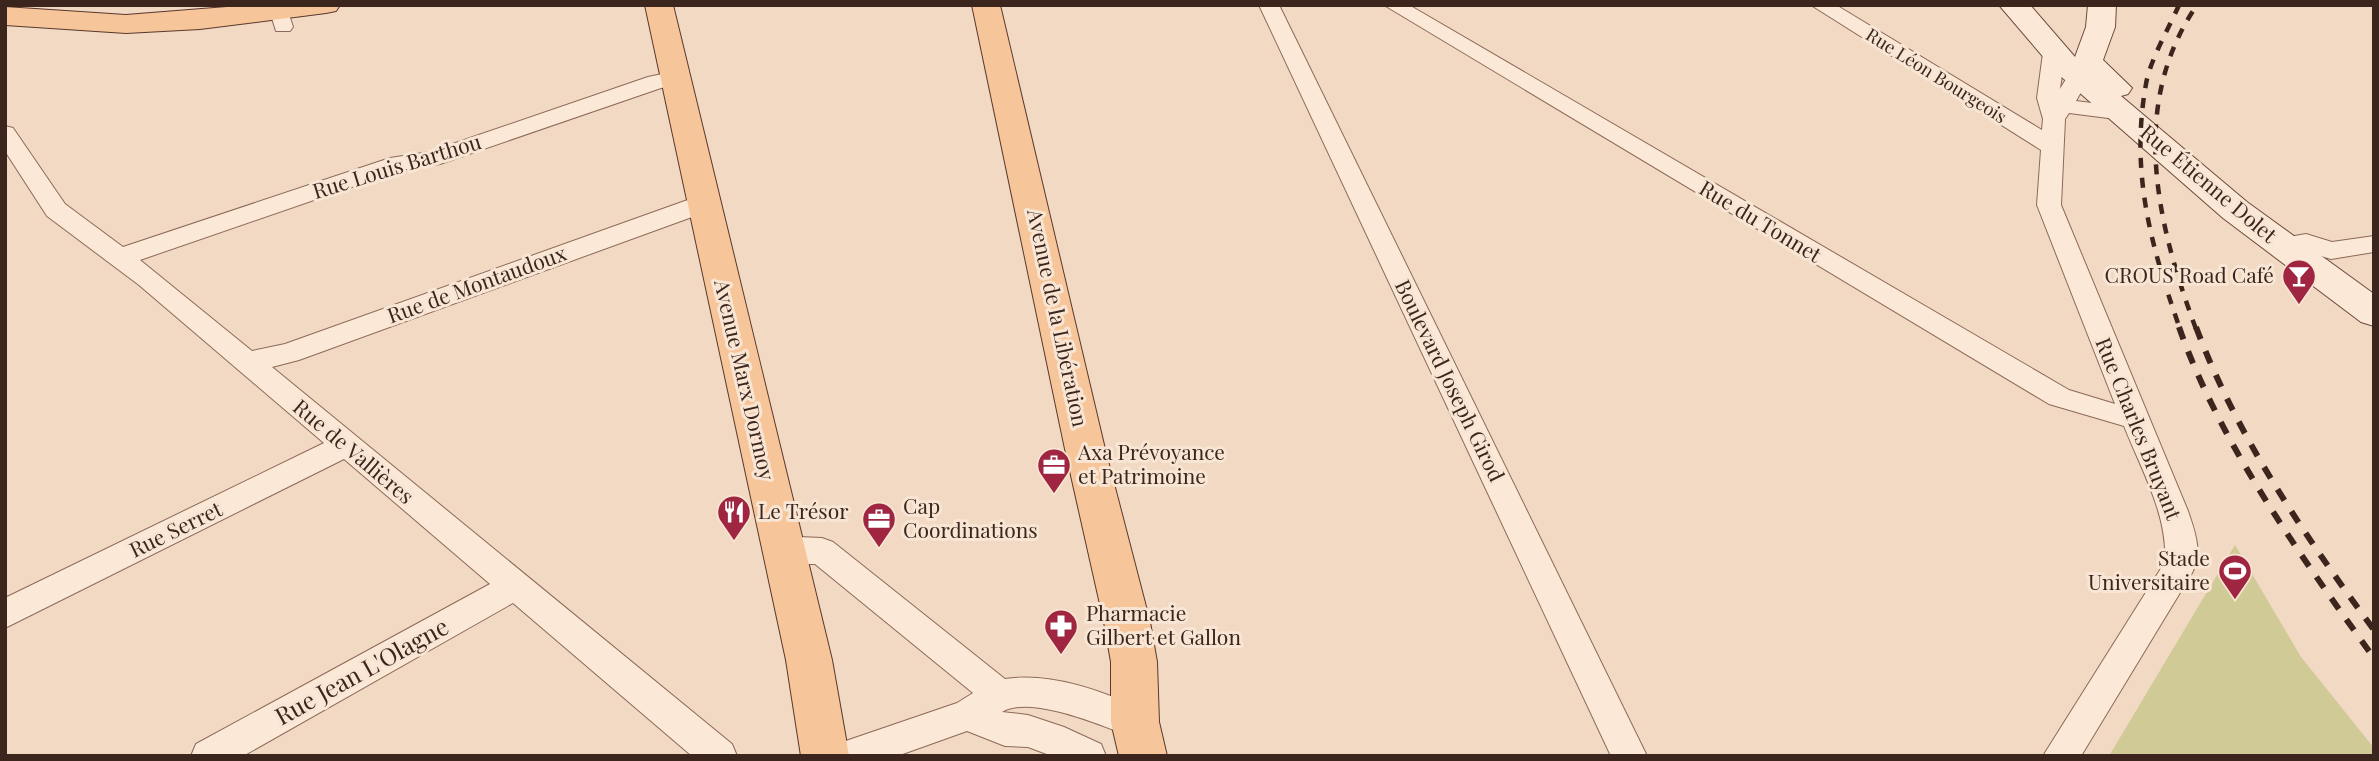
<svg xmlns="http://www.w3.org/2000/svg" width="2379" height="761" viewBox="0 0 2379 761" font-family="'Playfair Display',serif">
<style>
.green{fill:#d0ca96}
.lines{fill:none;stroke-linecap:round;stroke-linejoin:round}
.minor-casing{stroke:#8c6958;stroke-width:2}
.secondary-casing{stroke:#6e4a3c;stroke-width:2}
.primary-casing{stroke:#5a382d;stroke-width:2}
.minor{fill:#fbe8d7;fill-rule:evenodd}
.secondary{fill:#fbe8d7;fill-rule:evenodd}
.primary{fill:#f6c599;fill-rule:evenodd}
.rail-far1{stroke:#3b251d;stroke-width:4.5;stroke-dasharray:10 10;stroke-linecap:butt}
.rail{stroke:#3b251d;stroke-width:6;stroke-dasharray:13 13;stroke-linecap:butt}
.labels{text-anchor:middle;stroke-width:6;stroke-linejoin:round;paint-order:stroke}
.far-street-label{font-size:18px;fill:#3b251d;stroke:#f8e5d3}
.street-label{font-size:21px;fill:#3b251d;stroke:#f8e5d3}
.poi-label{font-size:21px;fill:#3b251d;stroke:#f8e5d3;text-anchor:start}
.near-street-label{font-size:24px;fill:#3b251d;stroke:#f8e5d3}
</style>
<rect width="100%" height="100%" fill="#f1d9c3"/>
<path class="green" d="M2235 545 2301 657 2374 748V756H2109Z"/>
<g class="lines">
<g class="minor-casing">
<g id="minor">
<path d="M1259 5H1279L1647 756H1611Z"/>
<path d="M1384 5H1409L2069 390 2115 404 2037 205 2041 150 1811 5H1836L2042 130 2043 119 2037 98 2043 53 2046 48H2062L2065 53 2060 89 2079 57H2095L2098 62 2076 101 2132 108 2135 113 2132 118 2124 120 2069 113 2065 119 2061 205 2188 511C2195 532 2203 552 2192 573L2081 756H2043L2165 562C2168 515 2141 469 2124 426L2049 404Z"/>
<path d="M280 6 287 8 293 27 290 31H276L270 12 273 8Z"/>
<path d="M676 71 684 73 687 78 684 83 661 88 440 164 401 170 140 260 252 351 285 344 696 197 705 195 714 197 717 203 714 209 299 360 272 367 732 744 737 756H692L513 603 243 756H191L196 744 490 584 344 459 5 628V598L324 443 139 285 47 216 5 151V126L13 128 65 204 123 247 390 158 429 152 648 77Z"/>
<path d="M2306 234 2332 242 2374 236V252L2331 259 2304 251 2281 254 2272 252 2268 246 2272 240Z"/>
<path d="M799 537 822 538 833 542 1005 679C1053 672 1104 692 1147 711L1152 722 1147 733 1135 738C1105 727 1031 694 1002 712L1028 715 1064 727 1101 744 1106 756H1052L1028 747 1005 746 967 731 897 756H832L837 744 957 703 973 693 815 564C800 563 788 570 773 565L768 556 773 547Z"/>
</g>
</g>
<g class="secondary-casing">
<path id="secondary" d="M1999 5H2030L2075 57 2086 27 2088 5H2116L2115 27 2103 60 2132 88 2128 94 2121 96 2247 202 2374 294V326L2361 322 2223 218 2057 73Z"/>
</g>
<g class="primary-casing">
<g id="primary">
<path d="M252 5H340L336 11 326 13 200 29 126 33 5 25V7L126 15Z"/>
<path d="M645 5H673L832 660 849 756H801L786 660Z"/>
<path d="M972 5H1000L1105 449 1150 622 1157 662 1159 722 1167 756H1119L1111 722V662L1104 622 1065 449Z"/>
</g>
</g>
<use href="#minor" class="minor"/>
<use href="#secondary" class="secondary"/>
<use href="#primary" class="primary"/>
<g class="rail-far1">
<path d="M2179 5C2169 28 2150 60 2146 84 2130 173 2151 246 2180 329"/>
<path d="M2196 329C2157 224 2128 105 2197 5"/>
</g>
<g class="rail">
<path d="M2179 327C2220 444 2302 558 2374 658"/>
<path d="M2196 327C2237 437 2305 536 2374 630"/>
</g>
</g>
<defs>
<g id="bar-pin" transform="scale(1.75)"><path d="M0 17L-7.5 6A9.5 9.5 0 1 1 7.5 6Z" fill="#9f2540" stroke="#f8e5d3"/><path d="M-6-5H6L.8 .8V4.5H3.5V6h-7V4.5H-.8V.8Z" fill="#fff"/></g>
<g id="office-pin" transform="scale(1.75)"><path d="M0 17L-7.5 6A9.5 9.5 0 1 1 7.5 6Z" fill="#9f2540" stroke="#f8e5d3"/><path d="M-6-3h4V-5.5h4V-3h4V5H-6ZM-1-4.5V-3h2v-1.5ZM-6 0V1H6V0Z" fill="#fff"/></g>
<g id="restaurant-pin" transform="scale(1.75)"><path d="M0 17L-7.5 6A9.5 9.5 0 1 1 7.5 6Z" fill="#9f2540" stroke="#f8e5d3"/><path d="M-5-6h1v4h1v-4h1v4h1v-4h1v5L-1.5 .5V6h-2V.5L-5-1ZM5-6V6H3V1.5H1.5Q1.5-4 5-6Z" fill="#fff"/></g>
<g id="stadium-pin" transform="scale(1.75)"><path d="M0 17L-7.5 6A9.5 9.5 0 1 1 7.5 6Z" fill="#9f2540" stroke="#f8e5d3"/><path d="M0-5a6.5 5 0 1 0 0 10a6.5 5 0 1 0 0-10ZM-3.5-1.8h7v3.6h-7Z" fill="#fff"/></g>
<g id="pharmacy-pin" transform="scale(1.75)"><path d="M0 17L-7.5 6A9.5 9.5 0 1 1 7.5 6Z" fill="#9f2540" stroke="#f8e5d3"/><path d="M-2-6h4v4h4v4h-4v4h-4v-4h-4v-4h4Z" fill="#fff"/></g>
</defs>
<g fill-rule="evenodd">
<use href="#bar-pin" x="2299" y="276"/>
<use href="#office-pin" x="1054" y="465"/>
<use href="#restaurant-pin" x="734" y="512"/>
<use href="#office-pin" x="879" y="519"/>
<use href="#stadium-pin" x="2235" y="571"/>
<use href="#pharmacy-pin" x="1061" y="626"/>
</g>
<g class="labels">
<g class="far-street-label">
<text transform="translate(1936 76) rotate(32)" y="6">Rue Léon Bourgeois</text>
</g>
<g class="street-label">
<text transform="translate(397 167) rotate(-17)" y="7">Rue Louis Barthou</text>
<text transform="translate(2208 184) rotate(40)" y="7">Rue Étienne Dolet</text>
<text transform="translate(1760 222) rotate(31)" y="7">Rue du Tonnet</text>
<text transform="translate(477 285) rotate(-20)" y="7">Rue de Montaudoux</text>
<text transform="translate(1057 318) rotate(78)" y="7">Avenue de la Libération</text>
<text transform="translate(744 380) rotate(77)" y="7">Avenue Marx Dormoy</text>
<text transform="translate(1449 381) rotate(64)" y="7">Boulevard Joseph Girod</text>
<text transform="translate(2138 429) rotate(68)" y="7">Rue Charles Bruyant</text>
<text transform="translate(353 452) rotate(40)" y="7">Rue de Vallières</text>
<text transform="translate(176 530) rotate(-26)" y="7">Rue Serret</text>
</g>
<g class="poi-label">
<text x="2274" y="283" text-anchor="end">CROUS Road Café</text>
<text x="1078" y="460">Axa Prévoyance<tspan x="1078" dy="24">et Patrimoine</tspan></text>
<text x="903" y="514">Cap<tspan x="903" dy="24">Coordinations</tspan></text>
<text x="758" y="519">Le Trésor</text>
<text x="2210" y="566" text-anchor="end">Stade<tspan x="2210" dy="24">Universitaire</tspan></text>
<text x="1086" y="621">Pharmacie<tspan x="1086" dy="24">Gilbert et Gallon</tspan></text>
</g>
<g class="near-street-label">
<text transform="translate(362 672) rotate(-29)" y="8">Rue Jean L'Olagne</text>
</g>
</g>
<rect width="2379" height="761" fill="none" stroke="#3b251d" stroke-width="14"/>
</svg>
